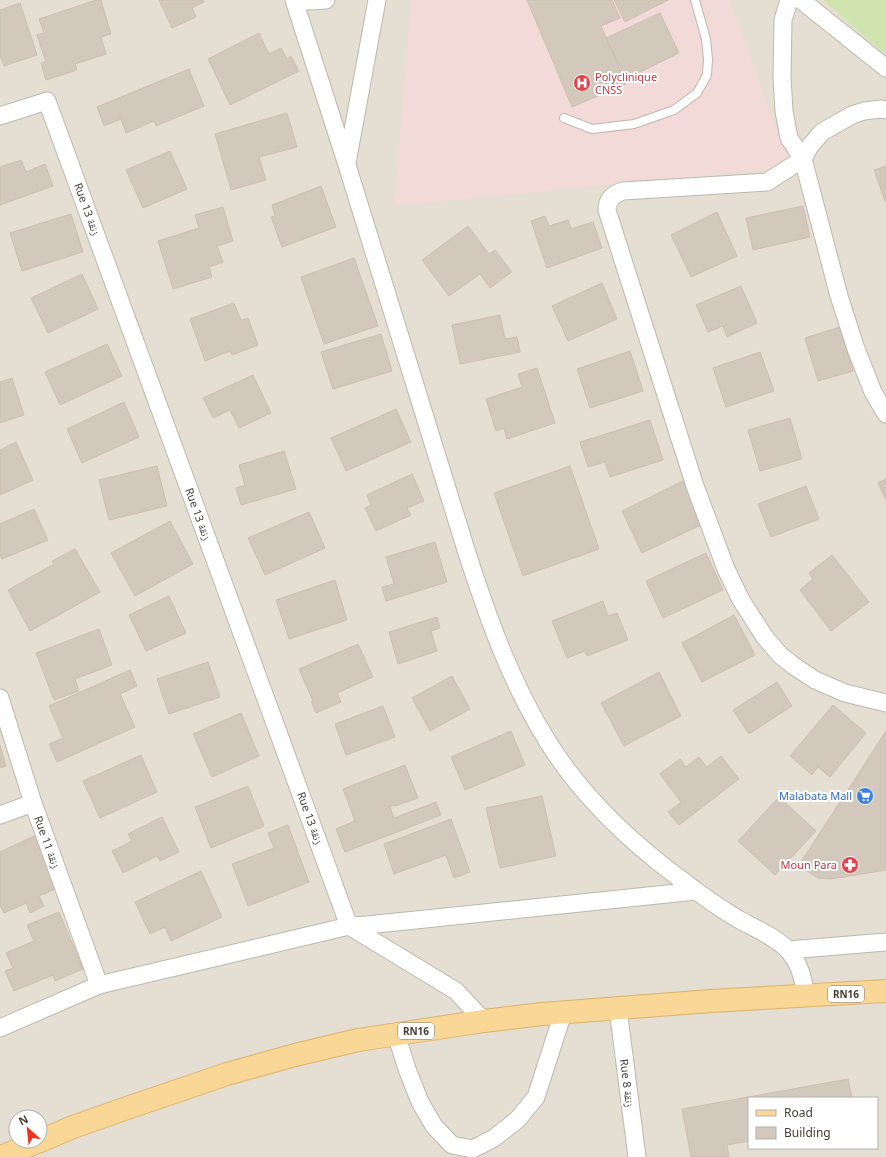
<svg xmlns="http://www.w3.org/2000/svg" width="886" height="1157" viewBox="0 0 886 1157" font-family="'Noto Sans','Noto Naskh Arabic',sans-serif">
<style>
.residential{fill:#e5ded3;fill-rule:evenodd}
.medical{fill:#f2dad8}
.green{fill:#cfe4af}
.building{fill:#d2c8bb;stroke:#cdbfaf}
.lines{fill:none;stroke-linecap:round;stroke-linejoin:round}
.lane-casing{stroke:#bfb7ab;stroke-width:10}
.street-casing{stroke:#bfb7ab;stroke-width:19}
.primary-casing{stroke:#dcb368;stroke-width:24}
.lane{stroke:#fff;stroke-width:8}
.street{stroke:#fff;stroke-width:17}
.primary{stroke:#f8d797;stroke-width:22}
.labels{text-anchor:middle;stroke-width:4;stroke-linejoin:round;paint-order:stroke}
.shield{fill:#fff;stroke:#7b7772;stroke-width:1}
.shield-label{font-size:10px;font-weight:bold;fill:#433d35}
.health-label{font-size:11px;fill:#be3a42;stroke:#fff;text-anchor:start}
.street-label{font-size:11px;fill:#433d35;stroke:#fff}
.shop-label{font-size:11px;fill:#366cbe;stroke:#fff;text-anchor:end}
</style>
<rect width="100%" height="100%" fill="#f1ede5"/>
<path class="residential" d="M0 0H823L863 36 886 54V1157H0ZM749 1098H877V1148H749ZM16 1117H40V1141H16Z"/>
<path class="medical" d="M411 0H730L790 167 394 206Z"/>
<path class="green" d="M823 0H886V54L863 36Z"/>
<g class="building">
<path d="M96 0H101L111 34 101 37 106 54 75 64 77 70 46 80 41 63 46 62 37 35 44 33 39 19Z"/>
<path d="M159 0H203L204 2 192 8 196 17 172 28Z"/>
<path d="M527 0H612L620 18 601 26 626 84 572 107Z"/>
<path d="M614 0H668L625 22Z"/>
<path d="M20 3 37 55 4 66 1 58H0V10Z"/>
<path d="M660 13 679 53 626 79 606 38Z"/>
<path d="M259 33 269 54 281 48 287 59 291 56 299 71 230 105 208 59Z"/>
<path d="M189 69 204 106 156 126 154 121 126 133 121 119 104 126 97 107Z"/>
<path d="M287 113 297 147 259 157 266 180 231 190 215 134Z"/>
<path d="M170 151 187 189 143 208 126 170Z"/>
<path d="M21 160 26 172 45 164 53 186 0 205V167Z"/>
<path d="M886 166V201H885L874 170Z"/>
<path d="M321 186 336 227 282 247 271 217 275 216 272 205Z"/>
<path d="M803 206 810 237 753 250 746 218Z"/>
<path d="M223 207 233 241 217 246 223 262 209 267 212 277 173 289 158 241 199 228 195 215Z"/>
<path d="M717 212 737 256 691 277 671 235Z"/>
<path d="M71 214 83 252 22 271 10 233Z"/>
<path d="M545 216 549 226 568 220 571 229 593 222 602 248 547 268 531 221Z"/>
<path d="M468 226 489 254 495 250 512 272 490 288 480 274 449 296 422 260Z"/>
<path d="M354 258 378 326 324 344 301 277Z"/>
<path d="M82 274 98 309 48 333 31 298Z"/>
<path d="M602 283 617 319 568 341 552 306Z"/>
<path d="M741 286 757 323 727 337 723 326 708 332 696 305Z"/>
<path d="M234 303 241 320 248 318 258 345 232 355 230 351 205 361 190 319Z"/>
<path d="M500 315 505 339 517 337 520 352 460 364 452 325Z"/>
<path d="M840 327 853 371 818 381 805 338Z"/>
<path d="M381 334 392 371 333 389 321 352Z"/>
<path d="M107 344 122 376 60 405 45 372Z"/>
<path d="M630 351 643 391 590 408 577 369Z"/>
<path d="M760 352 774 391 726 407 713 368Z"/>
<path d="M537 368 555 423 507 439 504 428 496 431 486 399 522 387 518 374Z"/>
<path d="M253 375 271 413 239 428 230 410 213 418 203 398Z"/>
<path d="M12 378 24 415 0 423V382Z"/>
<path d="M124 402 139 437 82 463 67 429Z"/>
<path d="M396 409 411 442 346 471 331 438Z"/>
<path d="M790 418 802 459 760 471 748 430Z"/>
<path d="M650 420 663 460 610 477 605 462 588 467 580 442Z"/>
<path d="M16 442 33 480 0 495V450Z"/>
<path d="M284 451 296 489 241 505 236 488 245 485 239 465Z"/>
<path d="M157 466 167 506 109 520 99 480Z"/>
<path d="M570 466 599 549 523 576 494 493Z"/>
<path d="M412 474 424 501 407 508 411 515 376 531 365 508 371 505 367 495Z"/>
<path d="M886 479V500L878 483Z"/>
<path d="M683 481 703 524 642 553 622 511Z"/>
<path d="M806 486 819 519 771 537 758 504Z"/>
<path d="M34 509 48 540 2 559 0 555V524Z"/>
<path d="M309 512 325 548 265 575 248 538Z"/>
<path d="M170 521 193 564 135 596 111 553Z"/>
<path d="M435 542 447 582 386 601 382 587 394 584 386 557Z"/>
<path d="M75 549 100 592 30 631 8 590 54 564 52 561Z"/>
<path d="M706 553 723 590 663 618 646 581Z"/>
<path d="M832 555 869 602 831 631 800 590 813 579 809 573Z"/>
<path d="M335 580 347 620 289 639 276 600Z"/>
<path d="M169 596 186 633 146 651 129 615Z"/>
<path d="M603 601 608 616 617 613 628 640 587 656 585 651 567 658 552 621Z"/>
<path d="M734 615 755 655 702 682 682 643Z"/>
<path d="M437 617 440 628 431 631 437 651 398 664 389 632Z"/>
<path d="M99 629 112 665 75 679 79 691 54 700 36 653Z"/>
<path d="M358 644 373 677 337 693 341 702 316 713 311 701H313L299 669Z"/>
<path d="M208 662 220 697 169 714 157 679Z"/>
<path d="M130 670 137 686 120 694 135 727 57 762 49 744 63 738 49 706Z"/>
<path d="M659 672 681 716 624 746 601 703Z"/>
<path d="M452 676 470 709 430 731 412 698Z"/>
<path d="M777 682 792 706 749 734 733 710Z"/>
<path d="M833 705 866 733 830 777 818 767 812 775 790 756Z"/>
<path d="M383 706 395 737 346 755 335 724Z"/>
<path d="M241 713 259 756 212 777 193 734Z"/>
<path d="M511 731 525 765 465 790 451 757Z"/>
<path d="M886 731V870L831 879 818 878 801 867V862Z"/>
<path d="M0 745 6 766 0 768Z"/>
<path d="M141 755 157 792 100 818 83 781Z"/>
<path d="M721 756 739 779 679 825 668 812 681 802 660 774 680 759 686 767 699 757 707 767Z"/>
<path d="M405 765 418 798 395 806V805L390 807 394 818 436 802 441 815 345 852 336 829 355 821 343 789Z"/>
<path d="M248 786 264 826 211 848 195 807Z"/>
<path d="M542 796 556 856 500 868 486 808Z"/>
<path d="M779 797 816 831 775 875 738 841Z"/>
<path d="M162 817 179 852 160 861 157 856 123 873 112 851 132 841 128 834Z"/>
<path d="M451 819 470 872 454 878 446 855 394 874 384 844Z"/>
<path d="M288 825 309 882 248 906 232 864 274 848 268 833Z"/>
<path d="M34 836 58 888 39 896 44 906 30 913 26 903 4 913 0 905V852Z"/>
<path d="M201 871 222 917 171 941 165 927 150 934 135 902Z"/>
<path d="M59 912 83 969 55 981 53 975 14 991 5 971 13 968 6 953 34 941 27 925Z"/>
<path d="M848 1079 852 1098H749V1141L727 1145 729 1157H691L682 1109Z"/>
</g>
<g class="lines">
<g class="lane-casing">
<path id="lane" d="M564 118 592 129 634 124 674 110 697 93 707 75 708 59 706 39 695 0"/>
</g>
<g class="street-casing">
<g id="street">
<path d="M294 0 347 165 467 553C488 618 511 683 548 742 581 795 628 840 679 878 698 893 718 907 738 919 754 928 774 936 787 949 800 963 803 978 806 996"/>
<path d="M301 0 310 1 326 0"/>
<path d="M789 0 783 20 782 77 784 111 789 138 803 159 839 296 856 349 873 392 886 414"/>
<path d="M801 0 886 68"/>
<path d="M886 110 881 109 864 111 852 115 822 132 810 146 803 159 767 182 623 191C613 194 607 200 607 210L695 486 726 569 741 600 764 636 780 655 794 666 815 680 845 693 886 703"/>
<path d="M0 116 47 101 349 926 456 991 484 1021"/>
<path d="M347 163 377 0"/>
<path d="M0 698 33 803 99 985"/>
<path d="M0 815 33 803"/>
<path d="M788 950 886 942"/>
<path d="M618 1009 637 1157"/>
<path d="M0 1028 99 985 349 926 367 925 696 891"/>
<path d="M396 1034 407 1069 420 1102 434 1126 452 1145 473 1149 494 1138 517 1120 536 1097 563 1013"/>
</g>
</g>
<g class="primary-casing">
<g id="primary">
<path d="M40 1141 73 1127 130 1107 227 1074 295 1055 358 1040 484 1021 542 1014 711 1001 886 991"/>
<path d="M1 1157 39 1141"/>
</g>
</g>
<use href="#lane" class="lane"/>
<use href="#street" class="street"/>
<use href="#primary" class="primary"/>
</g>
<defs>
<g id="hospital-disc" transform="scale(0.9)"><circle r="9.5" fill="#e0444e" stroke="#fff"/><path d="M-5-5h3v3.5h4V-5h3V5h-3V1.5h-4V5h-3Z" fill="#fff"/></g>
<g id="supermarket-disc" transform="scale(0.9)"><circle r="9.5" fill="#3f7fe0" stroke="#fff"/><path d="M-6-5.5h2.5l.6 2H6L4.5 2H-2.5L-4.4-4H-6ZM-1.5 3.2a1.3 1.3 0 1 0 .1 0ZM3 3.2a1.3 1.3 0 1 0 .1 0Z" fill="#fff"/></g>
<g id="pharmacy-disc" transform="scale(0.9)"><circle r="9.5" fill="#e0444e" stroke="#fff"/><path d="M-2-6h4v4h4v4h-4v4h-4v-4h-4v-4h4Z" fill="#fff"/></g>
</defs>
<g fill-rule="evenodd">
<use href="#hospital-disc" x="582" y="83"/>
<use href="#supermarket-disc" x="865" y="796"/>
<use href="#pharmacy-disc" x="850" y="865"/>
</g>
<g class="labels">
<g class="shield">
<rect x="828" y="986" width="36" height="16" rx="3"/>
<rect x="398" y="1023" width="36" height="16" rx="3"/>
</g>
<g class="shield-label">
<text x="846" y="998">RN16</text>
<text x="416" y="1035">RN16</text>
</g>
<g class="health-label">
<text x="595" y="81">Polyclinique<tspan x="595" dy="13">CNSS</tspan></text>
<text x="837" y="869" text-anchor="end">Moun Para</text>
</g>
<g class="street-label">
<text transform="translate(87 209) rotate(70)" y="4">Rue 13 زنقة</text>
<text transform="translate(198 514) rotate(70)" y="4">Rue 13 زنقة</text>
<text transform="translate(310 818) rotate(70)" y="4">Rue 13 زنقة</text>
<text transform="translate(47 842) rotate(70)" y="4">Rue 11 زنقة</text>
<text transform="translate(627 1083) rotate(83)" y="4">Rue 8 زنقة</text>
</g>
<g class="shop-label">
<text x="852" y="800">Malabata Mall</text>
</g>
</g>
<rect x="748" y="1097" width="130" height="52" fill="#ffffff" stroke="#b4b1ae"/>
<rect x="756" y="1110" width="20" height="6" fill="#f8d797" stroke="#b4b1ae"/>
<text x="784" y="1117" font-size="12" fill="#433d35">Road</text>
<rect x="756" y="1127" width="20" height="12" fill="#d2c8bb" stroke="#b4b1ae"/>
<text x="784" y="1137" font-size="12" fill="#433d35">Building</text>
<g transform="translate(28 1129) rotate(333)"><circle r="19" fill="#ffffff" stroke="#b4b1ae"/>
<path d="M0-3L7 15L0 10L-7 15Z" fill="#ee331f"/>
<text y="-6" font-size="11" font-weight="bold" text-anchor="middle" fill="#433d35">N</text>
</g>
</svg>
